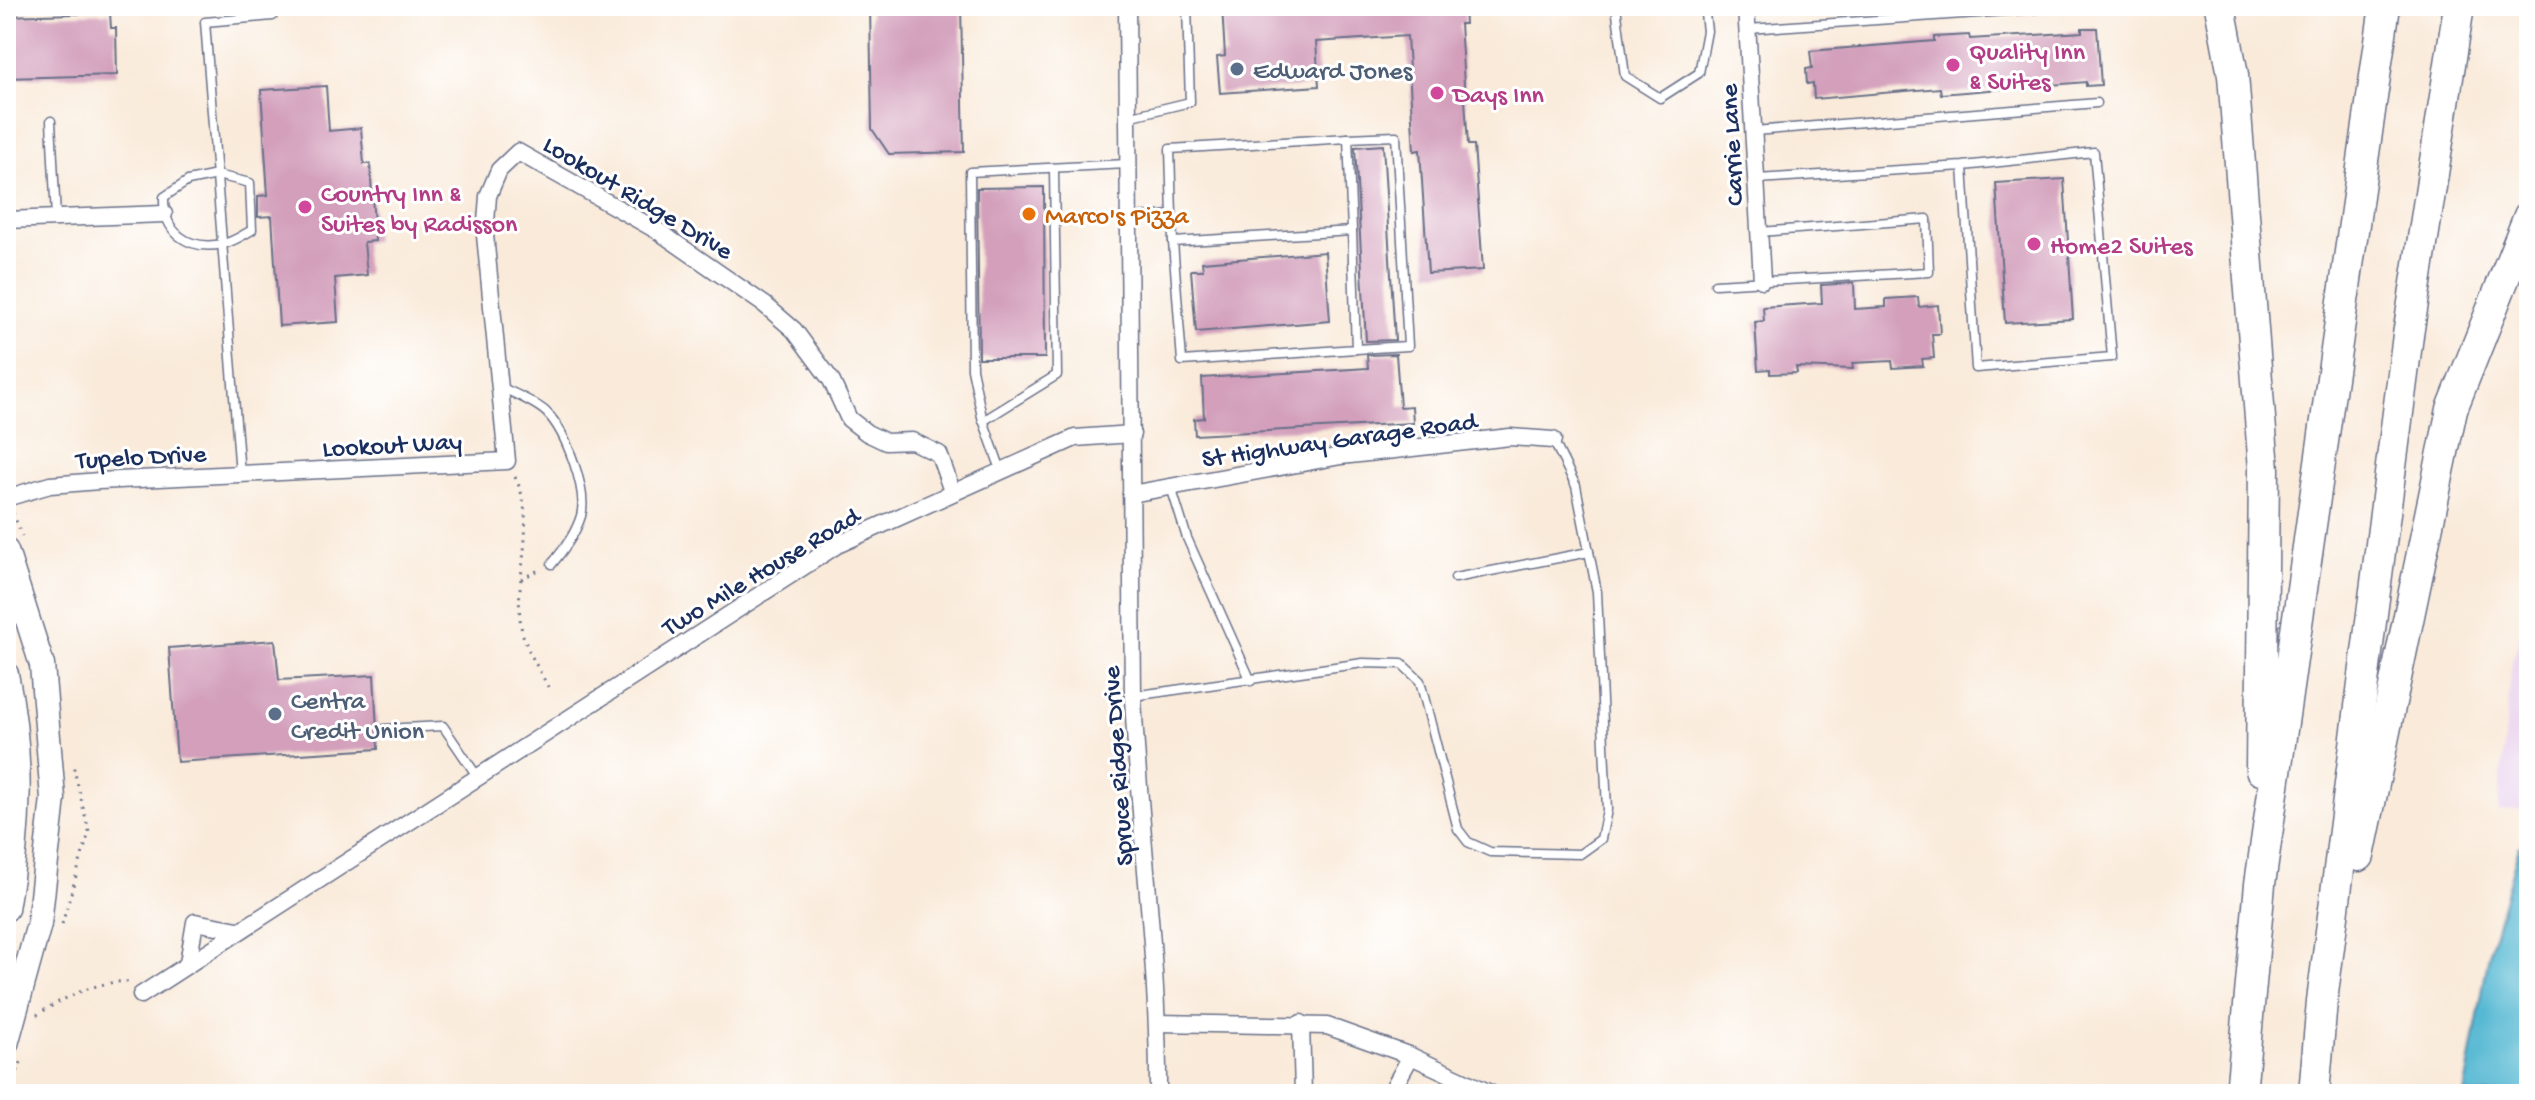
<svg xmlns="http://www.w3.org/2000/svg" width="2535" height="1100" viewBox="0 0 2535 1100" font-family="'Gochi Hand',sans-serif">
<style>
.built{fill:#e9d2ed}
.water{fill:#53b7d2;stroke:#377398;stroke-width:2}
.building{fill:#d39fbb}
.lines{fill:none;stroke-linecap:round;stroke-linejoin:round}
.lane-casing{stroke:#697089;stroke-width:11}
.street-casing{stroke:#697089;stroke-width:19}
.secondary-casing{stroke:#697089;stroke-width:27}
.highway-casing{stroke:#697089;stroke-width:33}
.path{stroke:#697089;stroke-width:3;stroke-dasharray:2 6;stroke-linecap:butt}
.lane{stroke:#fff;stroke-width:8}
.street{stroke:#fff;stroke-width:16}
.secondary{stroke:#fff;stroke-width:24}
.highway{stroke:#fff;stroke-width:30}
.hotel-dot{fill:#d1479c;stroke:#fff;stroke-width:3}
.service-dot{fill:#5c6f8a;stroke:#fff;stroke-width:3}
.food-dot{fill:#e8710a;stroke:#fff;stroke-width:3}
.labels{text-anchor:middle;stroke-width:6;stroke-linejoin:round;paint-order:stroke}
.hotel-label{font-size:26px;fill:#b23c85;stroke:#fff;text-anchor:start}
.service-label{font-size:26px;fill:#4e5e75;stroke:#fff;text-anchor:start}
.street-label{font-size:26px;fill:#1b2f5e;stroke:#fff}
.food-label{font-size:26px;fill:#c56008;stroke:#fff;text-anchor:start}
</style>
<rect width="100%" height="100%" fill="#fff"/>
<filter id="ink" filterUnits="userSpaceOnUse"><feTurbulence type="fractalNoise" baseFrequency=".0125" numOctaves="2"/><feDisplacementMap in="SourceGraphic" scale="16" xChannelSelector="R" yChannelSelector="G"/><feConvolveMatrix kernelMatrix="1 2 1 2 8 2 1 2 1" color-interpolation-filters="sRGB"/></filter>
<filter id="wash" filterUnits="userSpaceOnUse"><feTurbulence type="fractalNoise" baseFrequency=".006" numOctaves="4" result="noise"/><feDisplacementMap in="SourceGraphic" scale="32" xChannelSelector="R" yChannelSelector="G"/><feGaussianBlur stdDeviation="1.8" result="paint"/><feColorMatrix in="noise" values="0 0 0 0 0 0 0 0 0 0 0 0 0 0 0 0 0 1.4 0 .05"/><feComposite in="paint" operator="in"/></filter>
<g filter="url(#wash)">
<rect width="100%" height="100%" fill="#f9ead9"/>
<path class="built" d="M2529 610V809L2498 811 2512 661Z"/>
<path class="water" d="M2529 842V1094H2464L2489 954 2519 847Z"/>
<g id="blocks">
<g class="building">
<path d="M870 6H961L964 152 889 154 872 129Z"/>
<path d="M1222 6H1464L1465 24H1460L1468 145H1474L1483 270 1428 273 1420 150 1414 151 1407 36 1316 42 1319 86 1220 93 1217 57 1225 56Z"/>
<path d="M110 13 111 28H116L117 75 6 78V16Z"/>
<path d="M2082 28H2097L2101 85 2086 86V82L1941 94 1940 88 1814 99 1813 83 1807 84 1806 69 1812 68 1810 51 1934 41V37L1969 35 1970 39 2082 32Z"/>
<path d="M326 86 329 131 361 128 364 164H370L375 241 364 242 367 275 335 278 338 322 279 326 272 216 258 217V196L268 195 261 90Z"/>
<path d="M1383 145 1395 340 1366 341 1355 147Z"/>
<path d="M2064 179 2073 319 2005 323 1996 183Z"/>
<path d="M1044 187 1045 358H979L977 188Z"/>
<path d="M1325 252 1330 321 1196 332 1191 270H1203L1202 262Z"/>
<path d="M1854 283 1855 309 1886 307V299L1918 297 1919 307 1938 305 1940 334H1932L1934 358 1922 359 1923 366 1893 368 1892 361 1852 363 1853 369 1796 367 1797 373 1770 374V369L1758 370 1755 322 1764 321 1763 307 1822 303 1821 285Z"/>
<path d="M1396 354 1400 407 1412 406 1413 423 1195 435 1194 419 1204 418 1202 378 1368 368 1367 355Z"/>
<path d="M275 640 279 680 374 675 378 749 177 762 169 648Z"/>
</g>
</g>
</g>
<g filter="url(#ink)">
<use href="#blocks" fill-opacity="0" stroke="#697089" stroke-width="2"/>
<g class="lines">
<g class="lane-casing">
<g id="lane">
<path d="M1616 6 1625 76 1660 98 1699 73 1707 31 1704 6"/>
<path d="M1748 29 2078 6"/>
<path d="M1128 117 1190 102 1187 6"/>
<path d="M51 121 56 218"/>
<path d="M1754 131 2097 103"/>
<path d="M217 175 250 183 252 230C243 235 233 242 223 244 187 251 163 232 164 197L188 181Z"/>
<path d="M1757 179 1963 166 2094 152 2112 357 1976 368 1963 166"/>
<path d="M1172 215 1173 242 1352 231 1348 138 1396 136 1408 346 1356 349"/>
<path d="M1128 218 1172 215 1170 149 1348 138"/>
<path d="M1173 242 1182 361 1356 349 1352 231"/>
<path d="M1715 284 1929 272 1927 219 1760 232"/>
<path d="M499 386C514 394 536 402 547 413 566 432 588 491 581 516 575 535 564 549 552 564"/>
<path d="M983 421 1057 375 1054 169"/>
<path d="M1001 470 982 417 972 369 970 172 1127 164"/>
<path d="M240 474 205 22 273 16"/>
<path d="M1171 487 1187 538 1251 681"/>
<path d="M1455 578 1589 552"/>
<path d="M1133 696 1363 663 1402 664 1420 681 1458 829 1468 842 1490 852 1580 854 1601 839 1607 810 1597 592 1576 486 1553 440"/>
<path d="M384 729 443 726 477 776"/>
<path d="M413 1094H451"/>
</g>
</g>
<g class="street-casing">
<g id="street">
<path d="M1127 6 1133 696C1139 829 1159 961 1158 1094"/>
<path d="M1746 6 1762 280"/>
<path d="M6 220 164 214"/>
<path d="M1131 494 1341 456 1510 437 1553 440"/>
<path d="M6 498 50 485 99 481 507 461 485 235 488 196 499 170 518 152 658 231 765 305 794 330 831 380 849 419 867 433 886 442 912 441 939 454 952 491"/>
<path d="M188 963 195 922 238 930"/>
<path d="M141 995 837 545 1075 438 1132 434"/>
<path d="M1158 1023 1327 1026 1411 1056 1492 1094"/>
<path d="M1301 1023 1303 1094"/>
<path d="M1390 1094 1411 1056"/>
</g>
</g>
<g class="secondary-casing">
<g id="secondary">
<path d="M6 551 42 665 53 798 39 924 6 1044"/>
<path d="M6 674C23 754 20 830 6 909"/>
</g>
</g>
<g class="highway-casing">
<g id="highway">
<path d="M2220 6 2233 75 2264 469 2261 770"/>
<path d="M2359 856 2452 409 2529 216"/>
<path d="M2241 1094 2260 884 2385 6"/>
<path d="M2314 1094 2322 1001 2408 335 2459 6"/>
</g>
</g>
<g class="path">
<path d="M515 477C539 525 513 576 521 626 524 647 540 670 549 689"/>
<path d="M13 513 22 536"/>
<path d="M521 579 539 570"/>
<path d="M62 924 89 832 73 765"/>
<path d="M37 1015C61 999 100 979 130 982"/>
<path d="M9 1094 23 1057"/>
</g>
<use href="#lane" class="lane"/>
<use href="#street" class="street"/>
<use href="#secondary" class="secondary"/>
<use href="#highway" class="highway"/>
</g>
</g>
<g class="hotel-dot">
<circle cx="1953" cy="65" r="8"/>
<circle cx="1437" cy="93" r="8"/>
<circle cx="305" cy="207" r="8"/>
<circle cx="2034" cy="244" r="8"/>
</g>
<g class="service-dot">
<circle cx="1237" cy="69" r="8"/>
<circle cx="275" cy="714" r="8"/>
</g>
<circle class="food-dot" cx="1029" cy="214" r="8"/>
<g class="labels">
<g class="hotel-label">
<text x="1969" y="59">Quality Inn<tspan x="1969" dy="30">&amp; Suites</tspan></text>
<text x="1453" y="102">Days Inn</text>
<text x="321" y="201">Country Inn &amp;<tspan x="321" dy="30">Suites by Radisson</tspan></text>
<text x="2050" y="253">Home2 Suites</text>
</g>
<g class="service-label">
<text x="1253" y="78">Edward Jones</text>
<text x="291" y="708">Centra<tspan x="291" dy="30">Credit Union</tspan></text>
</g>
<g class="street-label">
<text transform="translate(1730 145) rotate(-93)" y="9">Carrie Lane</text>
<text transform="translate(639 196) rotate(31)" y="9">Lookout Ridge Drive</text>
<text transform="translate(1339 438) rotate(-8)" y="9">St Highway Garage Road</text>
<text transform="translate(392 443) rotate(-3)" y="9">Lookout Way</text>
<text transform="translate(141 455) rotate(-3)" y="9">Tupelo Drive</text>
<text transform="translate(760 570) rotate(-31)" y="9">Two Mile House Road</text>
<text transform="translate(1116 766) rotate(-94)" y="9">Spruce Ridge Drive</text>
</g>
<g class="food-label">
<text x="1045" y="223">Marco's Pizza</text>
</g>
</g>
<rect width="2535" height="1100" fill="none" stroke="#fff" stroke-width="32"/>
</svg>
